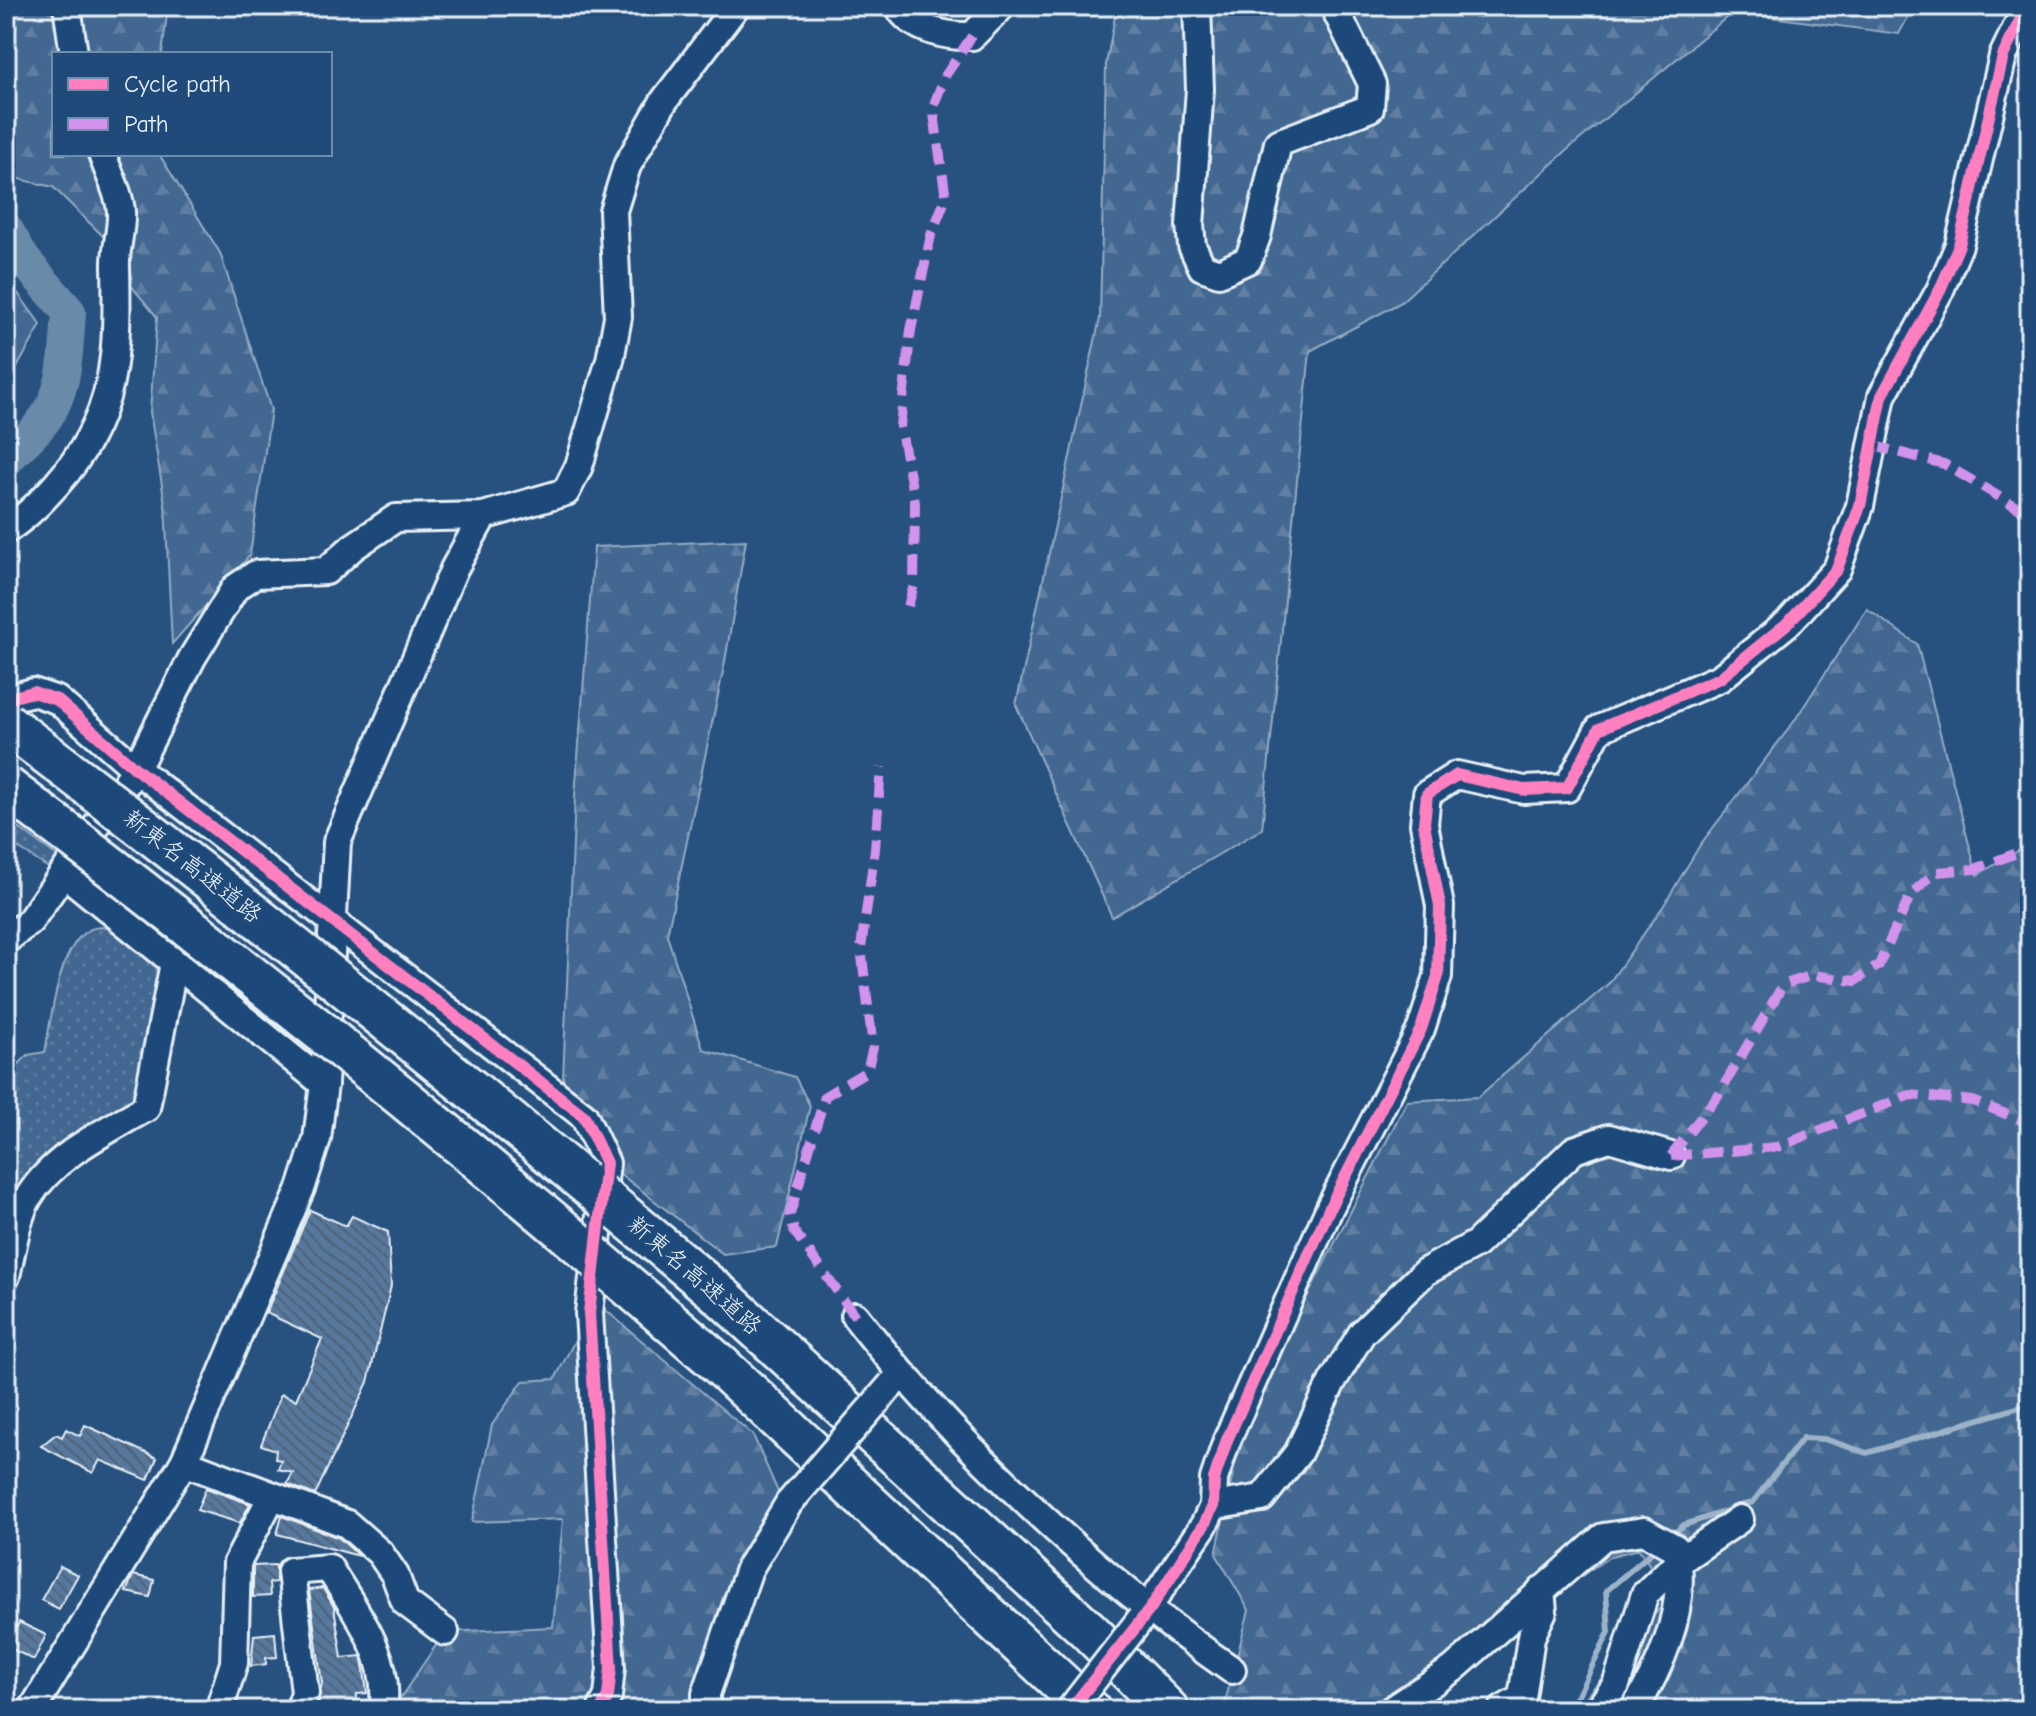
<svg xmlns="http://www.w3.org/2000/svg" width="2036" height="1716" viewBox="0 0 2036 1716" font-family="'Comic Neue','Klee One',sans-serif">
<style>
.grass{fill:url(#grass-dots);stroke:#96acc4;stroke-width:2}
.forest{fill:url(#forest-firs);stroke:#96acc4;stroke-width:2}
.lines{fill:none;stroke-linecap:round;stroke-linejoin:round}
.stream{stroke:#9db3c9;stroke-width:6}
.river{stroke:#6b8aaa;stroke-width:34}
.building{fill:url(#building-back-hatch);stroke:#e8f1f8;stroke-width:2}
.minor-casing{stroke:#e8f1f8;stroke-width:32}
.highway-casing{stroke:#e8f1f8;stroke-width:46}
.minor{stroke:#1f4a7a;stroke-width:26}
.highway{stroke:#1f4a7a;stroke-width:40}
.minor-bridge-casing{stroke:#e8f1f8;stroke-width:32;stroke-linecap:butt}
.highway-bridge-casing{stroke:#e8f1f8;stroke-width:46;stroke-linecap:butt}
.minor-bridge{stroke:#1f4a7a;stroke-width:26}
.highway-bridge{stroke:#1f4a7a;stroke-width:40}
.quiet{stroke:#d193ec;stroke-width:10;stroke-dasharray:20 10;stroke-linecap:butt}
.cycleway-casing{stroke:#1f4a7a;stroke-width:17}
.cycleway{stroke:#ff80c0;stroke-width:12}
.labels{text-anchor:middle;stroke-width:7;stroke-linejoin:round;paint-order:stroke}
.street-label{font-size:24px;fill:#e8f1f8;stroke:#1f4a7a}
</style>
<defs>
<pattern id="grass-dots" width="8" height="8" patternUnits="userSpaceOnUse" patternTransform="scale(2)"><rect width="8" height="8" fill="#436891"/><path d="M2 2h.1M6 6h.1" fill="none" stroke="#5e7ea1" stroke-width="1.8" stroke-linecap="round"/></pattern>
<pattern id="forest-firs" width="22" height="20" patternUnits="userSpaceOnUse" patternTransform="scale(2)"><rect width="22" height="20" fill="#436891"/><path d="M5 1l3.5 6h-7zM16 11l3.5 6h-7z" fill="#5e7ea1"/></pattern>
<pattern id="building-back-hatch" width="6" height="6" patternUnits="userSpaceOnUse" patternTransform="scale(2)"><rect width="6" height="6" fill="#57789d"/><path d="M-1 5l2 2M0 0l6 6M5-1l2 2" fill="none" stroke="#4f6278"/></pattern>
</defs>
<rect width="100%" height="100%" fill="#27517f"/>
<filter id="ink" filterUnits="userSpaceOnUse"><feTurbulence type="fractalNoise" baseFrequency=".0125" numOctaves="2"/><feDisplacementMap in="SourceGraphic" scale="16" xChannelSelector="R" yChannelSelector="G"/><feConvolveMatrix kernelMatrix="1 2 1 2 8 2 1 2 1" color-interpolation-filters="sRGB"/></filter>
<g filter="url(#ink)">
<g class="grass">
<path d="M6 819 63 860 53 871 6 840Z"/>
<path d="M123 927 171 967 147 1097 127 1113 56 1145 10 1201 6 1199V1077L28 1055 45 1052C51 1021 58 943 91 929 100 925 114 928 123 927Z"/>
</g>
<g class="forest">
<path d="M6 6H168L162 54H54V154H159L220 253 271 410 250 555 172 644 165 504 150 412 157 317 115 266 111 244 53 187 6 176Z"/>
<path d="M1117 6H1914L1899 34 1733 12 1566 151 1400 303 1310 351 1262 829 1112 917 1016 705 1100 318 1106 64Z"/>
<path d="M6 277 41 325 6 387Z"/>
<path d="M746 540 724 667 667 935 703 1049 795 1077 810 1106 777 1247 723 1254 606 1163 563 1079 575 796 594 547Z"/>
<path d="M1867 609 1917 644 1977 875 2030 844V1710H1575L1670 1596 1639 1549 1611 1556 1380 1710H1223L1249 1610 1216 1554 1241 1435 1282 1346 1407 1101 1478 1097 1609 983 1664 905 1700 845 1793 723Z"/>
<path d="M595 1301 753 1435 782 1501 704 1710H392L445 1632 553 1627 563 1519 472 1522 492 1425 523 1381 555 1379Z"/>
</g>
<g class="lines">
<g class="stream">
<path d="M1671 1536 1684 1525 1753 1502 1803 1438 1824 1439 1867 1453 2030 1404"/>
<path d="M1566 1710 1577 1697 1609 1632 1606 1591 1659 1546"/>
</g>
<path class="river" d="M6 229 24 260 69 312C66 352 67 393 40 425 30 438 16 447 6 461"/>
</g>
<g class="building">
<path d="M310 1210 346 1226 352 1216 388 1232 391 1286 368 1382 315 1495 287 1484 293 1473 278 1469 281 1460 275 1459 276 1450 261 1445 281 1394 296 1400 322 1339 266 1313Z"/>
<path d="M85 1425 157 1458 148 1480 100 1460 93 1473 41 1446 56 1434 62 1437 66 1429 80 1436Z"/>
<path d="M206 1488 250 1504 240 1523 197 1510Z"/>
<path d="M282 1516 339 1538 359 1556 277 1534Z"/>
<path d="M276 1565V1582L269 1583 270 1596 253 1597V1566Z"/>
<path d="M60 1566 78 1575 59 1609 41 1600Z"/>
<path d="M133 1575 154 1580 150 1597 126 1592Z"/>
<path d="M323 1588 334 1607 342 1658 361 1656 363 1664 367 1693 357 1694 356 1710H316L322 1683 309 1590Z"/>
<path d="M19 1622 46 1635 34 1660 8 1647Z"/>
<path d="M275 1633 277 1657 266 1658V1664L251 1666 254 1635Z"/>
</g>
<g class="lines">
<g class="minor-casing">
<g id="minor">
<path d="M67 6 74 54"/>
<path d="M898 6C912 30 947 37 972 36L1002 6"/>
<path d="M1197 6 1200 89 1190 225 1192 246 1202 267 1219 273 1248 260 1257 236 1278 143 1370 108 1372 84 1338 15V6"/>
<path d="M6 530C25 518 41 502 56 485 117 417 118 354 116 267 115 249 122 230 121 212 120 194 108 172 102 154"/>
<path d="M6 699 33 692 57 700 136 769 584 1116 606 1163 589 1313 611 1668 608 1696 601 1710"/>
<path d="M64 873 324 1084"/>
<path d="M6 940 30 921 136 769 192 658 235 588 256 574 326 571 353 547 396 518 483 516 566 492 579 466 610 360 618 317 613 211 627 166 664 101 736 6"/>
<path d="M6 1276C12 1252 16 1219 28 1198 54 1155 105 1132 146 1108L174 963"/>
<path d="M855 1316C957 1446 1096 1576 1232 1670"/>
<path d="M184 1462 347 1524 380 1553 395 1575 405 1602 445 1632"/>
<path d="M1213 1506 1262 1498 1298 1453 1332 1382 1362 1333 1425 1272 1476 1244 1574 1150 1609 1138 1671 1156"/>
<path d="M1139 1621 1204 1525 1213 1506 1214 1479 1227 1440 1330 1207 1421 1029 1438 976 1440 906 1424 824 1427 794 1457 775 1524 790 1567 788 1599 729 1720 678 1789 622 1837 569 1860 506 1882 396 1940 290 1959 245 2003 56 2027 6"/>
<path d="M32 1710 184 1462 302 1186 317 1139 324 1084 337 842 454 569 483 516"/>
<path d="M219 1710 234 1663 237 1563 271 1498"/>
<path d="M299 1710 305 1693 291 1571 329 1568C355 1611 392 1657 383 1710"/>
<path d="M706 1710V1694L749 1569 789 1503"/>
<path d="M1391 1710 1453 1669 1603 1537 1644 1531 1675 1548C1689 1604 1663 1663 1634 1710"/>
<path d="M1502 1710 1522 1698 1531 1637 1543 1611 1541 1590"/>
<path d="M1598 1710 1616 1685 1645 1594 1678 1562 1740 1519"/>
</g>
</g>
<g class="highway-casing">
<g id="highway">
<path d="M721 1296 1088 1630 1168 1710"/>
<path d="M719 1364 1090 1710"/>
</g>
</g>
<use href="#minor" class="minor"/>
<use href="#highway" class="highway"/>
<g class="minor-bridge-casing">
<g id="minor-bridge">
<path d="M789 1503 892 1384"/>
<path d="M1070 1710 1139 1621"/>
</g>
</g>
<g class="highway-bridge-casing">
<g id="highway-bridge">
<path d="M6 723C250 907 487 1100 721 1296"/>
<path d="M6 787C251 971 488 1163 719 1364"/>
</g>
</g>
<use href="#minor-bridge" class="minor-bridge"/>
<use href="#highway-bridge" class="highway-bridge"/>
<g class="quiet">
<path d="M1871 445 1944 464 2030 515"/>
<path d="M2020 510 2030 486"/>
<path d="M908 606 914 585 915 503 900 426 911 330 931 235 946 198 933 107 945 76 972 36"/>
<path d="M1671 1156 1719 1094 1783 985 1813 975 1855 981 1879 965 1911 894 1936 872 1975 869 2027 849 2030 843"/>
<path d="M1671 1156 1777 1147 1910 1095 1973 1101 2023 1121H2030"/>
<path d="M855 1316 794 1231 790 1214 825 1096 867 1071 873 1047 861 948 875 849 881 767"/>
</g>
<g class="cycleway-casing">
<g id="cycleway">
<path d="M6 699 33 692 57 700 136 769 584 1116 606 1163 589 1313 611 1668 608 1696 601 1710"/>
<path d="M1070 1710 1150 1609 1204 1525 1213 1506 1214 1479 1227 1440 1330 1207 1421 1029 1438 976 1440 906 1424 824 1427 794 1457 775 1524 790 1567 788 1599 729 1720 678 1789 622 1837 569 1860 506 1882 396 1940 290 1959 245 2003 56 2027 6"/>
</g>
</g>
<use href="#cycleway" class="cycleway"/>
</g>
</g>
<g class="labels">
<g class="street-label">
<text transform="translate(193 866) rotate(38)" y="8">新東名高速道路</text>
<text transform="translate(695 1275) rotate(41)" y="8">新東名高速道路</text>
</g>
</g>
<rect width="2036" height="1716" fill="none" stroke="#1f4a7a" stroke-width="32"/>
<rect x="16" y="16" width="2004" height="1684" fill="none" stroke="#e8f1f8" stroke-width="3" filter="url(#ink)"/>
<rect x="52" y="52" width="280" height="104" fill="#1f4a7a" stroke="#6f8dac" stroke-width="2"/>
<rect x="68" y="78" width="40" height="12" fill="#ff80c0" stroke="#6f8dac" stroke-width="2"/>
<text x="124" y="92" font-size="24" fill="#e8f1f8">Cycle path</text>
<rect x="68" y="118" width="40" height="12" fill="#d193ec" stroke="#6f8dac" stroke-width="2"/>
<text x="124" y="132" font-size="24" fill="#e8f1f8">Path</text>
</svg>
